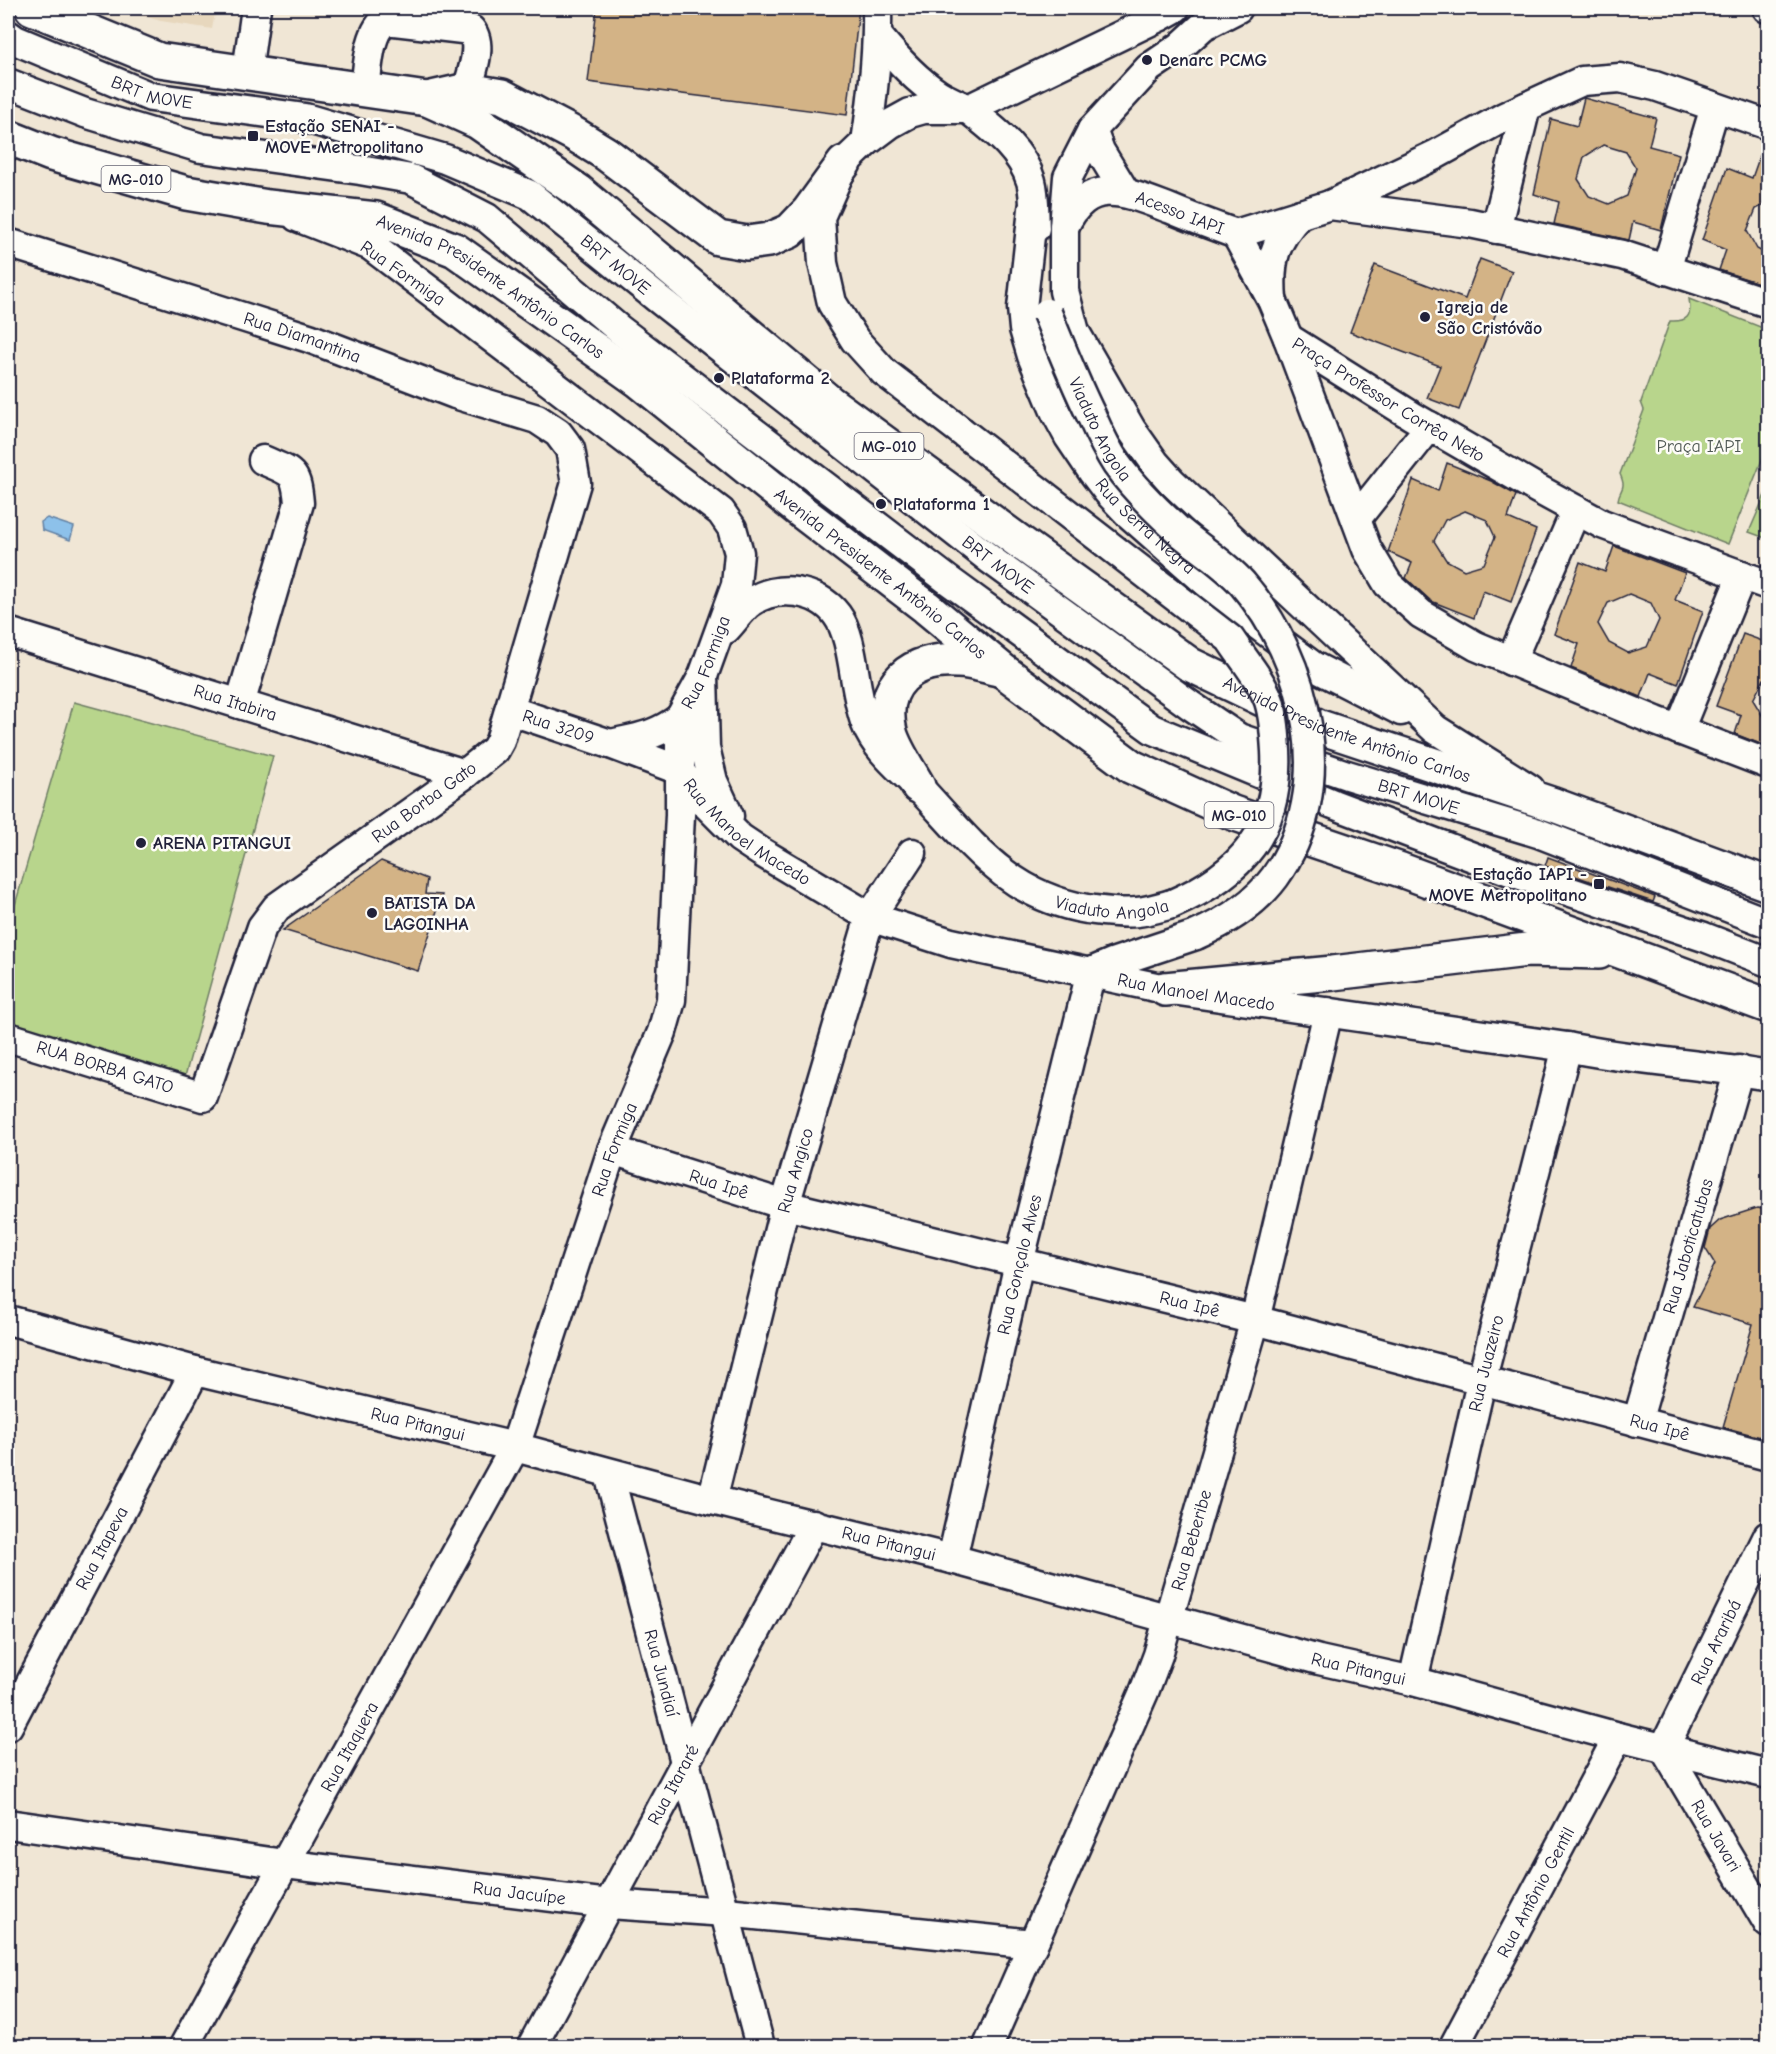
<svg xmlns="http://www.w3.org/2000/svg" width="1776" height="2054" viewBox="0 0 1776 2054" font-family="'Comic Neue',sans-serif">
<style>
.built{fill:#e7d7bd}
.green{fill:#b8d58c;stroke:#6d7c64;stroke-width:1.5}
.water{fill:#8dc1ea;stroke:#6281a4;stroke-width:1.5}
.building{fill:#d3b386;stroke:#22223b;stroke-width:1.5;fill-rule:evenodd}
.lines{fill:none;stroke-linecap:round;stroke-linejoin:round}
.minor-casing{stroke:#22223b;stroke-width:33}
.highway-casing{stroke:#22223b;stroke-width:38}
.minor{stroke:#fdfcf7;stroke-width:28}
.highway{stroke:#fdfcf7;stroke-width:33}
.minor-bridge-casing{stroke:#22223b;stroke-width:33;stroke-linecap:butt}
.minor-bridge{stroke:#fdfcf7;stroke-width:28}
.poi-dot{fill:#22223b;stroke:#fdfcf7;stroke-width:2}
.labels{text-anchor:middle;stroke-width:5;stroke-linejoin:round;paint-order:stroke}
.shield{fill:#fdfcf7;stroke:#646373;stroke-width:1.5}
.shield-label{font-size:16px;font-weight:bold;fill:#22223b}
.poi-label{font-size:18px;font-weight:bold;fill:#22223b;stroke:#fdfcf7;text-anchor:start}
.street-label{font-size:18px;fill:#22223b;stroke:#fdfcf7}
.park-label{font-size:18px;fill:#4f5853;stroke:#fdfcf7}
</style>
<rect width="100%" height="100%" fill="#f0e6d5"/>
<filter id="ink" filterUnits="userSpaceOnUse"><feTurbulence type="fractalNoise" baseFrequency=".0167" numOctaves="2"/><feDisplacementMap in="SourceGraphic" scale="12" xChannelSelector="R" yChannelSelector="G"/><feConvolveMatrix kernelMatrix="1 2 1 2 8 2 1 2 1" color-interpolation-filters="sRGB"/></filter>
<g filter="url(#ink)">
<path class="built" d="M116 8H216L212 29 161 21Z"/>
<g class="green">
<path d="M1689 299 1768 330V445L1728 544 1618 500C1620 487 1627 490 1620 474L1644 410 1641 402 1670 321C1688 322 1692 316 1689 299Z"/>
<path d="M1768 488V539L1749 532Z"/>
<path d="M74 702 273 756 184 1080 8 1032V929Z"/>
</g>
<path class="water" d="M47 518 74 527 70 540 42 530 41 522Z"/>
<g class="building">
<path d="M597 8H859L847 115 588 82Z"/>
<path d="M1584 98 1656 118 1649 146 1679 154 1661 230 1633 222 1629 240 1554 224 1559 202 1534 194 1551 119 1577 126ZM1603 145 1626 152 1636 168 1627 196 1609 204 1589 196 1578 179 1584 157Z"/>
<path d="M1765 141H1768V203L1756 209 1747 231 1757 249 1768 255V286L1719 270 1726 250 1702 240 1727 168 1752 178Z"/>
<path d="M1480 259 1512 271 1459 410 1427 398 1440 366 1350 332 1375 265 1465 299Z"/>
<path d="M1447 463 1491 481 1516 495 1508 518 1536 530 1511 602 1483 591 1474 618 1431 601 1406 578 1412 563 1388 552 1413 480 1438 491ZM1465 511 1487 520 1495 537 1484 564 1464 570 1446 560 1434 541 1445 520Z"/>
<path d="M1614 546 1685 573 1675 600 1703 611 1678 684 1650 673 1641 697 1571 668 1579 644 1554 634 1580 562 1605 572ZM1629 594 1651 603 1659 620 1647 647 1628 653 1609 643 1598 624 1608 603Z"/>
<path d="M1743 634 1768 643V678L1764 679 1753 700 1765 720 1768 721V747L1735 734 1741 715 1716 706Z"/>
<path d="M1548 857 1655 897 1653 902 1545 866Z"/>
<path d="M381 861 427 879 425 894 442 895 418 971 283 930Z"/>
<path d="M1757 1208 1768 1210V1439L1723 1427 1753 1324 1693 1307 1715 1264 1705 1248 1710 1229 1720 1220Z"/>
</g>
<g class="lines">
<g class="minor-casing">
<g id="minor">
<path d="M1238 8 1203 26 1180 47 1149 68 1092 130 1068 177 1064 227V291L1075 332 1131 429 1155 463 1172 482 1435 729 1530 789"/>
<path d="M1767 8H1768"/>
<path id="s1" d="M8 35 15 40 151 97 305 118 445 159 530 195 657 298 991 560 1190 705 1239 738 1347 775 1538 833 1768 923"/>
<path d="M878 36C895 57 915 79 938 94 947 100 958 104 968 109L1159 17 1175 8"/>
<path d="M247 72 256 8"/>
<path d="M8 83 85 113 201 148 360 170 411 179 487 218 620 330 948 580 1152 729 1333 804 1515 873 1704 937 1768 962"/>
<path d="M365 89C368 69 368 32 386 20L471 30C483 45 472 72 467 90"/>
<path d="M1092 130 1100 151 1125 192"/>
<path d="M866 142C873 97 878 53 877 8"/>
<path d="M1330 205 1435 155 1504 117 1582 81 1620 78 1655 86 1768 125"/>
<path id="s2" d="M1033 209 1022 308 1024 329 1032 356 1056 413 1069 437 1092 471 1108 492 1129 514 1239 611 1313 666 1401 711"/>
<path id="s3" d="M1064 227C1089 173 1128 193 1171 209 1192 218 1214 226 1236 234"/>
<path d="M1496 229 1526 107"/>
<path id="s4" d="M8 243 309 338 455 394 537 419 558 433 570 449 576 483 500 741 495 750 465 774 277 907 262 927 203 1097 8 1037"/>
<path d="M1666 270 1715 107"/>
<path d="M1272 299C1269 261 1274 241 1300 214"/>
<path d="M1768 303 1622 255 1470 223 1330 205 1236 234 1272 300 1288 338 1367 549 1388 584 1421 614 1476 646 1656 721 1768 764"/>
<path id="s5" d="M1288 338 1412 416 1536 488 1602 524 1768 585"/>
<path d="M961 431 884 372 855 340 832 303 823 263 820 217 844 163 866 142 890 124 910 113 924 109H968C993 129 1021 149 1031 181 1035 195 1034 213 1035 228"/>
<path d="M1356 519 1430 426"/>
<path id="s6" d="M726 629C734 621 742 608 751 602 776 584 818 589 837 615 855 639 853 692 866 724 877 752 904 771 924 793 974 847 1010 896 1087 909 1103 911 1121 914 1137 912 1148 911 1161 907 1172 904"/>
<path id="s7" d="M8 632 465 774"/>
<path d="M1511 661 1576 510"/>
<path d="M703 676 705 748 713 781 729 816"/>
<path d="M240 704 299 503C296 470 292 473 263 460"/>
<path id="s8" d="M509 710 610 744 679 770"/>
<path d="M1679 730 1742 575"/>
<path d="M610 744C638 738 656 736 680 718"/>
<path id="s9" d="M679 770 703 801 740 838 761 852 870 917 951 943 1165 989 1567 1047C1633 1061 1702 1064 1768 1076"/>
<path id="s10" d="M612 1150 785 1205 1255 1320 1768 1456"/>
<path id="s11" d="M8 1320 195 1371 515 1447 712 1500 952 1559 1319 1660 1413 1681 1618 1737 1768 1774"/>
<path id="s12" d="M1637 1422 1739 1070"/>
<path id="s13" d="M609 1474 760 2046"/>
<path id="s14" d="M712 1500 785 1205 870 917 912 853"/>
<path id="s15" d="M952 1559 1019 1263 1091 972 1112 963 1196 935"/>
<path id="s16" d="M1413 1681 1481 1382 1567 1047"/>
<path id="s17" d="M8 1726 195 1371"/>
<path id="s18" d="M1664 1748 1768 1536"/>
<path id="s19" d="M1664 1748 1768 1923"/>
<path id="s20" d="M8 1824 284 1864 609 1904 726 1912 1033 1944"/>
<path id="s21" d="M184 2046 515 1447 612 1150 662 1032 671 1000 680 815V718L703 676 736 585 739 553 732 528 721 512 371 246 297 217"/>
<path id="s22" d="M532 2046 814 1524"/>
<path id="s23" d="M988 2046 1144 1692 1158 1655 1255 1320 1328 1012"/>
<path id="s24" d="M1454 2046 1618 1737"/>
</g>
</g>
<g class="highway-casing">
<g id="highway">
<path id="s25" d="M32 8 159 60 427 99 478 122 578 191 829 402 1010 535 1189 664 1320 727 1554 805 1768 884"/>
<path d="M427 99 467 90 502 96 574 134 605 153 718 238 747 243 769 240 790 231 809 211 844 163"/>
<path id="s26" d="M8 137 51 154 186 193 268 207 376 219 455 250 638 380 802 512 926 607 1002 670 1132 767 1233 813 1401 870 1768 1006"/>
<path d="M918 786C909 770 894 748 890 732 879 684 912 658 957 661 971 661 985 666 998 669"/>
<path d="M1165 989 1333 973 1527 950 1599 952"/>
</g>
</g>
<use href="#minor" class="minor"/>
<use href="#highway" class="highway"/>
<g class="minor-bridge-casing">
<g id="minor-bridge">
<path id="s27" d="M1047 313C1061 348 1075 383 1092 417 1099 433 1107 450 1117 465 1134 489 1157 511 1179 531 1199 548 1224 563 1242 583 1309 660 1338 789 1275 877 1255 904 1226 922 1196 935"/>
<path d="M961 431 1230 639C1243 659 1261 679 1269 701 1274 717 1275 734 1276 751 1280 830 1242 874 1172 904"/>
</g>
</g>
<use href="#minor-bridge" class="minor-bridge"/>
</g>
</g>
<g class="poi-dot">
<circle cx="1147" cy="60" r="6"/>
<rect x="247" y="130" width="12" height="12" rx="3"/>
<circle cx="1425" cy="317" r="6"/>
<circle cx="719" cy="378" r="6"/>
<circle cx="881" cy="504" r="6"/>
<circle cx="141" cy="843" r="6"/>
<rect x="1593" y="878" width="12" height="12" rx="3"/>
<circle cx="372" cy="913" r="6"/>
</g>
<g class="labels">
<g class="shield">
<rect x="101.5" y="166" width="69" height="26" rx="4.5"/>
<rect x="854.5" y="433" width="69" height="26" rx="4.5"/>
<rect x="1204.5" y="802" width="69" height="26" rx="4.5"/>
</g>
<g class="shield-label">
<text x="136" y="185">MG-010</text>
<text x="889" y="452">MG-010</text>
<text x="1239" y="821">MG-010</text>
</g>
<g class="poi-label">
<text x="1159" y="66">Denarc PCMG</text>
<text x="265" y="132">Estação SENAI -<tspan x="265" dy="21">MOVE Metropolitano</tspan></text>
<text x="1437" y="313">Igreja de<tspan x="1437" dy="21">São Cristóvão</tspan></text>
<text x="731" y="384">Plataforma 2</text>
<text x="893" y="510">Plataforma 1</text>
<text x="153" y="849">ARENA PITANGUI</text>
<text x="1587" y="880" text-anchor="end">Estação IAPI -<tspan x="1587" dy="21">MOVE Metropolitano</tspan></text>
<text x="384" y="909">BATISTA DA<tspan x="384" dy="21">LAGOINHA</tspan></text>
</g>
<g class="street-label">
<text dy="6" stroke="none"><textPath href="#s1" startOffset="156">BRT MOVE</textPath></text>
<text dy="6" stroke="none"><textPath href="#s3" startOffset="135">Acesso IAPI</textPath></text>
<text dy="6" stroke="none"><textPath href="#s1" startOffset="660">BRT MOVE</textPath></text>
<text transform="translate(403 273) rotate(35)" y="6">Rua Formiga</text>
<text dy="6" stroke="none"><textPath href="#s26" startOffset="512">Avenida Presidente Antônio Carlos</textPath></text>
<text dy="6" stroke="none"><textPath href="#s4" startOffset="309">Rua Diamantina</textPath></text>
<text dy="6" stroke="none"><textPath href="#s5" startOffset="118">Praça Professor Corrêa Neto</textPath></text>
<text dy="6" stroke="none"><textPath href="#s27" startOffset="128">Viaduto Angola</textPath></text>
<text dy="6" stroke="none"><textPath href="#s2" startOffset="356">Rua Serra Negra</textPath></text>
<text dy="6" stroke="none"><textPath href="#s1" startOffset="1146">BRT MOVE</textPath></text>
<text dy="6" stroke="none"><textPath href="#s26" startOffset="998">Avenida Presidente Antônio Carlos</textPath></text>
<text dy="6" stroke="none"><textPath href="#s21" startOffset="1502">Rua Formiga</textPath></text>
<text dy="6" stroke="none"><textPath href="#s7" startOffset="238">Rua Itabira</textPath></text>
<text dy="6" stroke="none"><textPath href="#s8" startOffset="52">Rua 3209</textPath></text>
<text dy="6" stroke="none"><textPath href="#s25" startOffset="1530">Avenida Presidente Antônio Carlos</textPath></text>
<text dy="6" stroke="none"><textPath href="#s1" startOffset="1632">BRT MOVE</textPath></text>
<text transform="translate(424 802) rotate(-36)" y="6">Rua Borba Gato</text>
<text dy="6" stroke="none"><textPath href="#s9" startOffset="93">Rua Manoel Macedo</textPath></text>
<text dy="6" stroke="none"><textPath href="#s6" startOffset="566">Viaduto Angola</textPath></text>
<text dy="6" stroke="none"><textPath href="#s9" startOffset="579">Rua Manoel Macedo</textPath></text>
<text transform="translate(105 1067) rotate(17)" y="6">RUA BORBA GATO</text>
<text dy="6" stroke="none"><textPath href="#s21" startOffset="998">Rua Formiga</textPath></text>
<text dy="6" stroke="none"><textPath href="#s14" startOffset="340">Rua Angico</textPath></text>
<text dy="6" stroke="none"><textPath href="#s10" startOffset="112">Rua Ipê</textPath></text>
<text dy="6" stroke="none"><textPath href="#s12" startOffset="183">Rua Jaboticatubas</textPath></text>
<text dy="6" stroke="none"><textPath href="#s15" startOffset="302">Rua Gonçalo Alves</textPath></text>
<text dy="6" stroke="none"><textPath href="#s10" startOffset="598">Rua Ipê</textPath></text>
<text dy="6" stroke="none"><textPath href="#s16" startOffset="326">Rua Juazeiro</textPath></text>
<text dy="6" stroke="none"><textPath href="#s11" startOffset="423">Rua Pitangui</textPath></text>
<text dy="6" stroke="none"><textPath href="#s10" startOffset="1084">Rua Ipê</textPath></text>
<text dy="6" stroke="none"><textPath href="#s23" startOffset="546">Rua Beberibe</textPath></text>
<text dy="6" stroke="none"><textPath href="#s11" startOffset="909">Rua Pitangui</textPath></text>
<text dy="6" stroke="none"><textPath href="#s17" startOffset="201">Rua Itapeva</textPath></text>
<text dy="6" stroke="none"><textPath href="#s18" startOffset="118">Rua Araribá</textPath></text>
<text dy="6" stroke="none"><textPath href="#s11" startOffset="1395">Rua Pitangui</textPath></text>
<text dy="6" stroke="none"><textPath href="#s13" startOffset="206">Rua Jundiaí</textPath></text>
<text dy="6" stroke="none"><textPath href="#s21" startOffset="342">Rua Itaquera</textPath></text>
<text dy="6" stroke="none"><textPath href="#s22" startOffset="297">Rua Itararé</textPath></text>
<text dy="6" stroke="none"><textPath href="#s19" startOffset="102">Rua Javari</textPath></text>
<text dy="6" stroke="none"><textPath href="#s24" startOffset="174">Rua Antônio Gentil</textPath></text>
<text dy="6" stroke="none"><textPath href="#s20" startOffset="516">Rua Jacuípe</textPath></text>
</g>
<g class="park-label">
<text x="1699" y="452">Praça IAPI</text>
</g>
</g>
<rect width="1776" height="2054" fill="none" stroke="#fdfcf7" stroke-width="30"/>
<rect x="15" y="15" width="1746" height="2024" fill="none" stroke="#22223b" stroke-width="2" filter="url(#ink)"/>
</svg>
